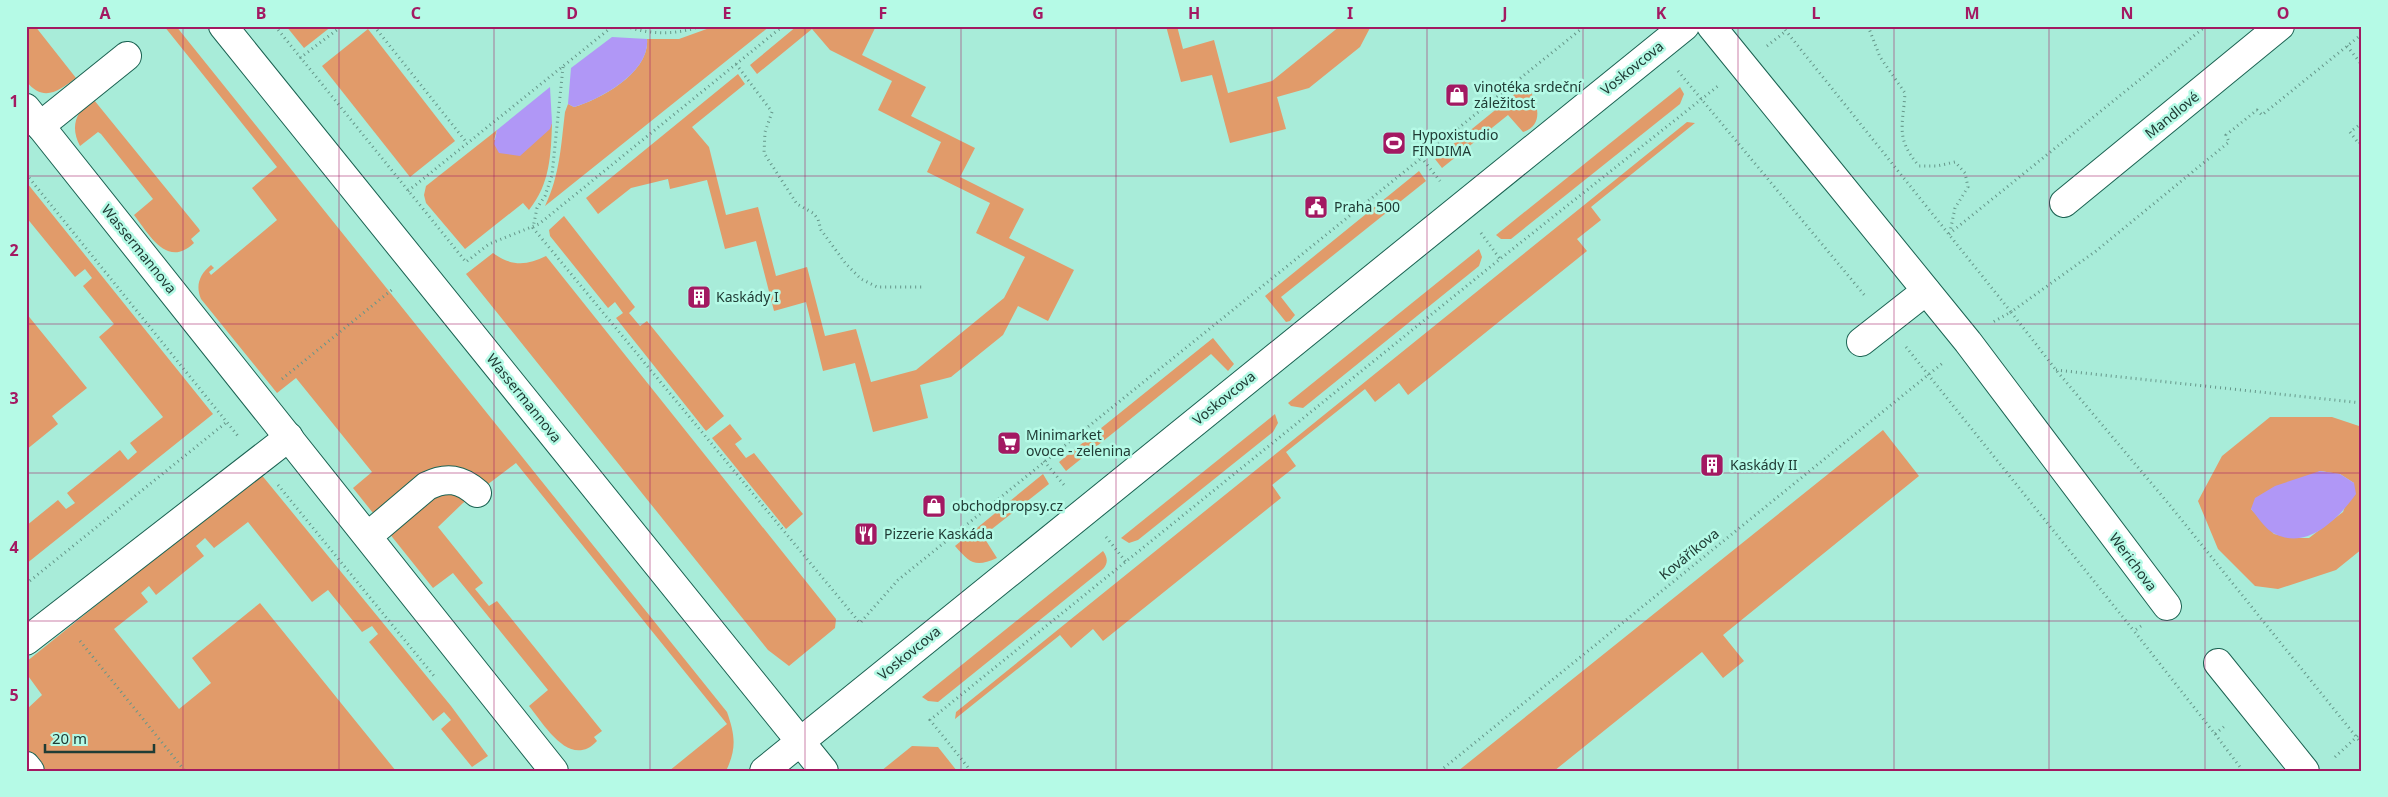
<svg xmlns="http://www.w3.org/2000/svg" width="2388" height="797" viewBox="0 0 2388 797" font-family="'Noto Sans',sans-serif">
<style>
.green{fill:#e19b6a;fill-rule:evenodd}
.water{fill:#b097f6}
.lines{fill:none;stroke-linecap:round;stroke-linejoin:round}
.minor-casing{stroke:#1b6252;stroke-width:30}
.path{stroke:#659689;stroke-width:3;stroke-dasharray:1 4;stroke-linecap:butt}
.minor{stroke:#fff;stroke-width:28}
.grid{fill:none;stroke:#a31962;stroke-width:1;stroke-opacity:0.55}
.labels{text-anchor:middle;stroke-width:5;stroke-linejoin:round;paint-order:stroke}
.street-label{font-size:14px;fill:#203c35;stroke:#b5fae6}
.poi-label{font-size:14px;fill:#203c35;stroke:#b5fae6;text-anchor:start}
.neatline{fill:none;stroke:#a31962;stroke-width:2}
.grid-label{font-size:16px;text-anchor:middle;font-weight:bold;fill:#a31962}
</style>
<rect width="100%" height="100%" fill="#a8ecd9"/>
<g class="green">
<path d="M26 26H35L76 78C58 91 44 103 26 81Z"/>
<path d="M164 26H176L727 712C735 735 737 748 726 771H669L727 724 516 463 463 503 438 527 483 583 475 589 489 606 497 601 602 731 594 737 597 741C570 770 544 724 529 706L548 690 453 573 433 588 353 488 372 472 296 378 277 393 201 299C195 285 200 274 211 265L214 268 209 272 211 275 277 220 252 188 277 167Z"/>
<path d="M286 26H332L304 48Z"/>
<path d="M715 26H770L545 206C560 175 561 145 565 112L568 104 574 107C601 99 650 72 647 39H679Z"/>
<path d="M797 26H876L862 55 926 87 911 116 975 148 960 177 1024 209 1009 238 1074 270 1048 321 1018 306 1003 335 951 377 920 385 928 418 873 432 855 363 823 371 806 302 774 311 756 241 725 249 707 180 670 189 668 179 631 188 598 214 586 198 738 74 745 84 692 127 709 147 726 215 758 207 776 276 807 267 825 336 856 329 871 382 916 370 1004 298 1025 257 976 233 990 203 927 172 941 142 878 110 892 81 830 50 812 29 757 74 750 65Z"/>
<path d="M1166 26H1177L1183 49 1214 40 1228 93 1272 81 1340 26H1371L1360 47 1309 88 1277 97 1286 129 1230 143 1212 75 1181 82Z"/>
<path d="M368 29 455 141 410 177 322 66Z"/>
<path d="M1526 85C1537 99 1546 125 1523 132L1508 115 1442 168 1435 159Z"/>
<path d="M1680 87 1684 94 1680 104 1511 239H1501L1496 235Z"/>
<path d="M94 100 199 229 200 231 191 239 194 243C167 269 149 234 134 215L153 199 101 134 98 132 80 146C70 128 75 110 94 100Z"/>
<path d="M1687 122 1695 123 1591 207 1601 220 1577 239 1587 251 1408 395 1399 383 1375 402 1365 389 1286 452 1296 466 1272 485 1281 498 1103 641 1093 629 1071 648 1060 635 955 719 956 712Z"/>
<path d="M552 123C551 155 550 184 529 210L523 203 465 249 426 203 424 195 426 186 497 130 494 140 545 133Z"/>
<path d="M1419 171 1426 181 1281 297 1295 315 1290 321 1286 322 1265 296Z"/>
<path d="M27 183 213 414 26 564V526L58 500 66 509 75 503 67 493 120 450 128 460 137 452 130 443 163 417 99 337 114 324 83 286 92 278 85 269 75 277 26 217Z"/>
<path d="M564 216 635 307 629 313 640 326 647 321 724 416 706 431 616 318 623 313 615 302 608 308 550 236 549 230Z"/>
<path d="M1479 249 1482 257 1479 266 1303 408 1291 406 1288 403Z"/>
<path d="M493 253C510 266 527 266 546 256L836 619 835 628 789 666 768 650 466 274Z"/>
<path d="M26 313 87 388 52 416 58 424 26 450Z"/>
<path d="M1213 338 1234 364 1228 371 1211 354 1066 471 1059 462Z"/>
<path d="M1275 414 1278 423 1273 432 1138 540 1129 543 1121 538Z"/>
<path d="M2270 417H2332L2362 427V549L2336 570 2278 589 2255 586 2218 549 2198 501 2222 456ZM2320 471 2340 474 2354 483 2343 512 2309 538H2292L2274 534 2251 509Z"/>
<path d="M730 424 742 439 735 444 746 458 754 453 803 514 786 529 712 438Z"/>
<path d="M1883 430 1919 476 1723 635 1744 661 1723 678 1702 652 1554 771H1458Z"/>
<path d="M260 473 451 706 488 756 472 767 441 729 451 720 444 712 433 721 369 642 378 634 372 626 362 632 328 590 312 602 248 522 214 548 205 538 196 546 204 556 156 595 149 586 141 593 148 602 114 629 179 709 211 683 192 658 260 603 396 771H26V710L42 695 26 673V662Z"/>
<path d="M1043 474 1049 484 983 536 997 558C975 568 970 563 955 546Z"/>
<path d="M1103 551C1108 558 1108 563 1103 569L938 702 928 701 922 697Z"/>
<path d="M912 746 938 747 957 771H881Z"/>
</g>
<g class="water">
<path d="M612 37 647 39C650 72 601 99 574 107L568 104 571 68Z"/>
<path d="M550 87 552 123 550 129 520 156 499 153 494 144 497 130Z"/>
<path d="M2320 471 2340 474 2354 483 2356 494C2338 519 2308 550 2275 534 2266 530 2257 516 2251 509L2255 498 2275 486Z"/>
</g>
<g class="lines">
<g class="minor-casing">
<g id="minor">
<path d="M223 26 824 771"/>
<path d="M1711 26 1968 342 2167 606"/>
<path d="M26 108 554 771"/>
<path d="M40 126 127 56"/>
<path d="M2064 203 2280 26"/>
<path d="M1861 342 1926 291"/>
<path d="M368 536 427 486C447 476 461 479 477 493"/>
<path d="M26 641 289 437"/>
<path d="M2218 663 2305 771"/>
<path d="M26 766 30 771"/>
<path d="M764 771 1685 26"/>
</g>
</g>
<g class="path">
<path d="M275 26 466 262 489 244 539 224 783 26"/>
<path d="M374 26 467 143"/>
<path d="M626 26C648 35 679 35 700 26"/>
<path d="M1782 26 2011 312 1993 322"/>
<path d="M1868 26 1880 57 1905 93C1903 126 1895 138 1919 166H1937L1955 162 1965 173 1968 187 1955 208 1950 232"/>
<path d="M2360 26 2362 29"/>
<path d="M2362 34 2262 115 2257 110 2226 135 2229 142 2096 251 2011 312 2056 370 2168 503 2362 744"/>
<path d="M1767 46 1786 31"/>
<path d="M2347 46 2362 65"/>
<path d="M300 58 342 26"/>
<path d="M736 64 772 112 765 132 764 153 797 204 813 213 818 219 821 230 846 264 861 279 877 287H922"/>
<path d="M563 67 552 175 545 196 537 208 533 228 860 623 898 580 1585 26"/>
<path d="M1678 71 1866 297"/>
<path d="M2362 123 2350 132 2359 144 2362 142"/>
<path d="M1421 157 1440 181"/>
<path d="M26 174 238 436"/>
<path d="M408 191 613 26"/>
<path d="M1481 233 1500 259"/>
<path d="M1949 234 2206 26"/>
<path d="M1906 347 2134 631"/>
<path d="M2056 370 2362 403"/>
<path d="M282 379 394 288"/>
<path d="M1044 461 1064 485"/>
<path d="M278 485 434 676"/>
<path d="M1106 537 1126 562"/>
<path d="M26 584 228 421"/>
<path d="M2141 626 2134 631 2215 734 2226 725"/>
<path d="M80 641 185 771"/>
<path d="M2215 734 2243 771"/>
<path d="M2335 757 2362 732"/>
<path d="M971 771 930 720 1500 259 1718 86"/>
<path d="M1440 771 1944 362"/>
</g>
<use href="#minor" class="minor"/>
</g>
<path class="grid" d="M183 26V771M339 26V771M494 26V771M650 26V771M805 26V771M961 26V771M1116 26V771M1272 26V771M1427 26V771M1583 26V771M1738 26V771M1894 26V771M2049 26V771M2205 26V771M26 176H2362M26 324H2362M26 473H2362M26 621H2362"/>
<defs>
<g id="shop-square" transform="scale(1.25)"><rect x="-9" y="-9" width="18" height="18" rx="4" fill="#a31962" stroke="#b5fae6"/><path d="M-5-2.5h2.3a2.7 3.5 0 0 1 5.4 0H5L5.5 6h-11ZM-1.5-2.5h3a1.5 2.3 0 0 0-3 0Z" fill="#fff"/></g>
<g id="stadium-square" transform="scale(1.25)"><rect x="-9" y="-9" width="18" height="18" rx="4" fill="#a31962" stroke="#b5fae6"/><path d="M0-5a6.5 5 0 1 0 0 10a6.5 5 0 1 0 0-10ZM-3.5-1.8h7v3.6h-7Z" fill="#fff"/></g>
<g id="civic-square" transform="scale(1.25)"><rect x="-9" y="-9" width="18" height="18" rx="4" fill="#a31962" stroke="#b5fae6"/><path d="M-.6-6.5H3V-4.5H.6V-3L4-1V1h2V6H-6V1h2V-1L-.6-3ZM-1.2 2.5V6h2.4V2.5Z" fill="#fff"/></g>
<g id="building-square" transform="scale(1.25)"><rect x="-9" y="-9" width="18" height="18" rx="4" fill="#a31962" stroke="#b5fae6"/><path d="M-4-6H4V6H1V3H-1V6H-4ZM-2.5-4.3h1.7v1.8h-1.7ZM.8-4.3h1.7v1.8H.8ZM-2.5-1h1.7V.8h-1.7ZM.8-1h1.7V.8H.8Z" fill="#fff"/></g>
<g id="supermarket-square" transform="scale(1.25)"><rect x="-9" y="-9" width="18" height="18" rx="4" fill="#a31962" stroke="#b5fae6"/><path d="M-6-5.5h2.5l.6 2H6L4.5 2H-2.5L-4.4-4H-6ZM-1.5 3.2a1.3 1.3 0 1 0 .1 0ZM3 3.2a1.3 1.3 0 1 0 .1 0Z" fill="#fff"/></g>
<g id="restaurant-square" transform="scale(1.25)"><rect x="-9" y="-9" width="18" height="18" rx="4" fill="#a31962" stroke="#b5fae6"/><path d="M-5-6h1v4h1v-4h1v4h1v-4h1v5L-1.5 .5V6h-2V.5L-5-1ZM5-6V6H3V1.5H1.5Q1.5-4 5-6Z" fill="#fff"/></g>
</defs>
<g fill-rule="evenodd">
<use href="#shop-square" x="1457" y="95"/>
<use href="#stadium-square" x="1394" y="143"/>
<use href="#civic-square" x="1316" y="207"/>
<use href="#building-square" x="699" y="297"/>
<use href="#supermarket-square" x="1009" y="443"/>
<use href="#building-square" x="1712" y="465"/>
<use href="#shop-square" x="934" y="506"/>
<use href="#restaurant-square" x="866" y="534"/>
</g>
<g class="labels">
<g class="street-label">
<text transform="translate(1632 68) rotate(-39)" y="5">Voskovcova</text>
<text transform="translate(2172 115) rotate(-39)" y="5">Mandlové</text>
<text transform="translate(139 249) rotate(51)" y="5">Wassermannova</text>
<text transform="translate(524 398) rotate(51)" y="5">Wassermannova</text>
<text transform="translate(1224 398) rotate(-39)" y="5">Voskovcova</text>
<text transform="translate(1689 554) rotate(-39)" y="5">Kováříkova</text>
<text transform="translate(2133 562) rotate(53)" y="5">Werichova</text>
<text transform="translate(909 653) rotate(-39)" y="5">Voskovcova</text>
</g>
<g class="poi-label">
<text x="1474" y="92">vinotéka srdeční<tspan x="1474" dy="16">záležitost</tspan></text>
<text x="1412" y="140">Hypoxistudio<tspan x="1412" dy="16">FINDIMA</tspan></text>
<text x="1334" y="212">Praha 500</text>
<text x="716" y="302">Kaskády I</text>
<text x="1026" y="440">Minimarket<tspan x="1026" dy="16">ovoce - zelenina</tspan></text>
<text x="1730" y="470">Kaskády II</text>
<text x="952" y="511">obchodpropsy.cz</text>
<text x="884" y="539">Pizzerie Kaskáda</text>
</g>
</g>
<rect width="2388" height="797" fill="none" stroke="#b5fae6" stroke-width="55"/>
<path d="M45 744v8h109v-8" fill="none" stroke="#203c35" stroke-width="2.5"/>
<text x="52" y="744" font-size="15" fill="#203c35" stroke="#b5fae6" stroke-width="4" paint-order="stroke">20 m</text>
<rect x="28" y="28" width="2332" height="742" class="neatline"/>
<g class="grid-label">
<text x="105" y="19">A</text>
<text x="261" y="19">B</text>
<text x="416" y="19">C</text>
<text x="572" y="19">D</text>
<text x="727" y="19">E</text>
<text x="883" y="19">F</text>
<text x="1038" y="19">G</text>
<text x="1194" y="19">H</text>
<text x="1350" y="19">I</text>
<text x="1505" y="19">J</text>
<text x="1661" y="19">K</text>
<text x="1816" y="19">L</text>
<text x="1972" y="19">M</text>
<text x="2127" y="19">N</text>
<text x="2283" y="19">O</text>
<text x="14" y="107">1</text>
<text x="14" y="256">2</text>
<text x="14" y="404">3</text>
<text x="14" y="553">4</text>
<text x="14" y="701">5</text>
</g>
</svg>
